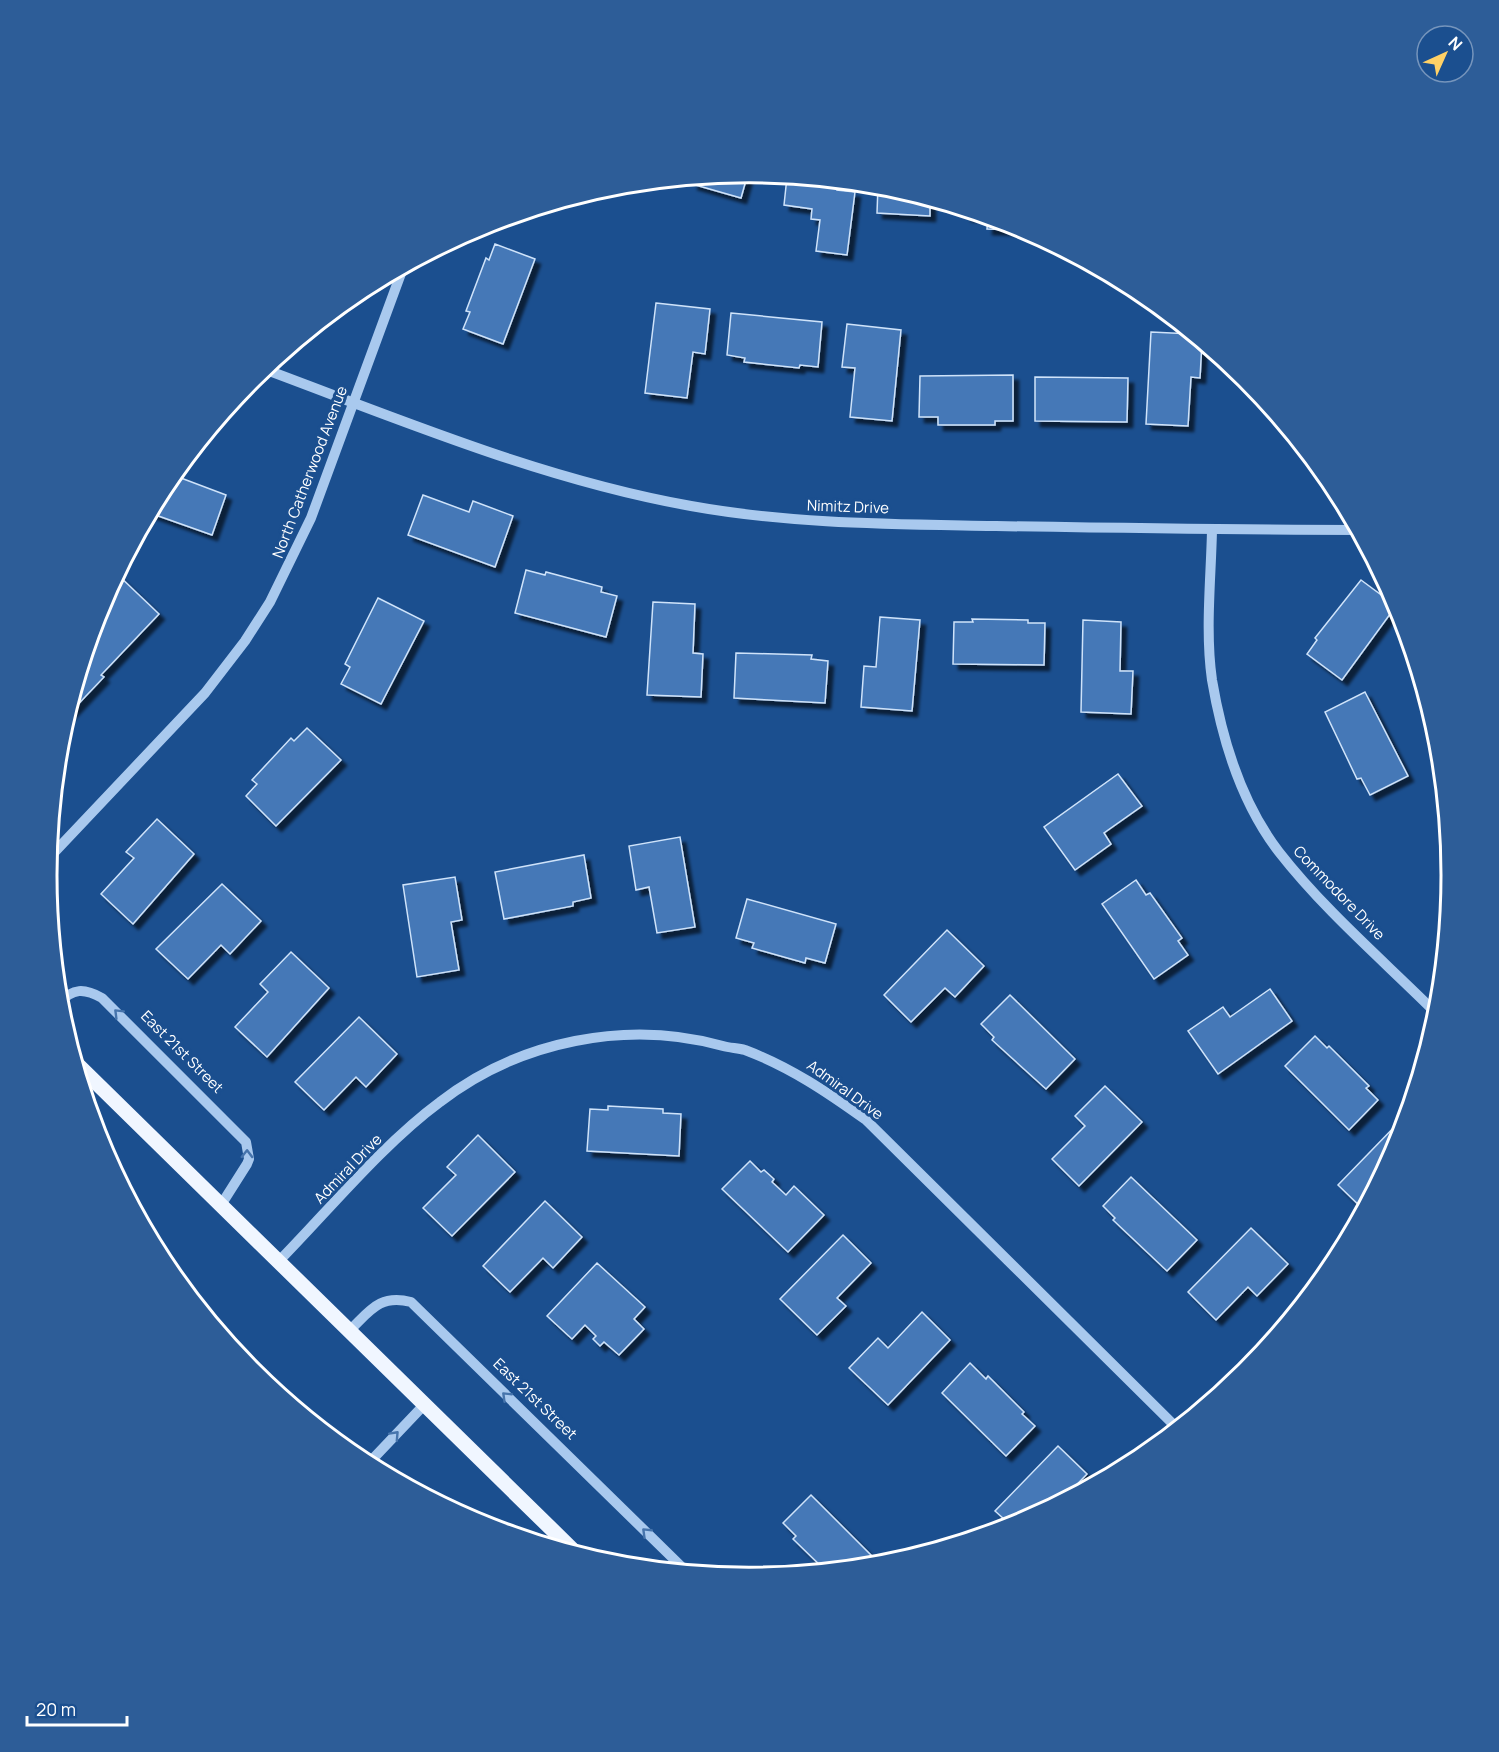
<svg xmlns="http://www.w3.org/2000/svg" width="1499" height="1752" viewBox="0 0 1499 1752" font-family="Manrope,sans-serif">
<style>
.building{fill:#4478b7;stroke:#cfe3fa;stroke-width:1.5;filter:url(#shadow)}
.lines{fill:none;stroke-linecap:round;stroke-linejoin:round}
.minor{stroke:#a9c9ee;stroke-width:10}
.major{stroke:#f0f6ff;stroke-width:15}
.oneway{stroke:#4674ac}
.labels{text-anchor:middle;stroke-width:6;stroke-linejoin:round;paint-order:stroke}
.street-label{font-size:15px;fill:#fff;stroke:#1b4f8f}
.rim{fill:none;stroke:#fff;stroke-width:3}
</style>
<defs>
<filter id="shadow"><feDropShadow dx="5.5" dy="5.5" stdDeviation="1.5" flood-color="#0009"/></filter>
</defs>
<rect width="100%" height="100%" fill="#1b4f8f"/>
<g class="building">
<path d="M748 173 741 198 692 184 694 179Z"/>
<path d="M787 177 838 182 837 190 855 192 847 255 816 251 820 220 811 219 812 209 784 205Z"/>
<path d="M878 186 930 200V216L877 213Z"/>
<path d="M967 211 984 216H966Z"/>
<path d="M988 217 1019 227 1022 230 987 229Z"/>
<path d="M495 244 535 259 503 344 463 329 470 312 466 311 486 258 489 260Z"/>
<path d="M656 303 710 309 705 354 693 352 687 398 645 393Z"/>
<path d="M731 313 822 322 818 367 800 365 799 368 744 362 745 358 727 355Z"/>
<path d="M847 324 901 330 892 421 850 417 855 368 842 367Z"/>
<path d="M1151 332 1192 334 1202 342 1200 378 1191 377 1188 426 1146 424Z"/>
<path d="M1013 375V421H995V425H938V417H919L920 376Z"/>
<path d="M1035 377 1128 378 1127 422 1035 421Z"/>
<path d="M173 475 226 495 212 535 150 513Z"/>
<path d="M423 495 469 512 473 501 513 516 495 567 408 535Z"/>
<path d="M526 570 545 575 546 572 602 587 601 592 617 596 606 637 515 613Z"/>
<path d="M117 574 159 614 101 675 104 677 67 716 100 607Z"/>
<path d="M1361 580 1396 606 1342 680 1307 654 1317 640 1315 638Z"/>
<path d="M378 598 424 621 381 704 341 684 350 667 345 664Z"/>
<path d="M653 602 695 604 693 653 703 654 701 697 647 695Z"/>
<path d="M880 617 920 620 912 711 861 707 864 666 876 667Z"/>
<path d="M972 619 1028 620V623H1045L1044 665 953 664 954 622H973Z"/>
<path d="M1083 620 1121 622 1120 671H1133L1131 714 1081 712Z"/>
<path d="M736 653 812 655 811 659 828 661 825 703 734 698Z"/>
<path d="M1365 692 1408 776 1370 795 1361 778 1357 779 1325 712Z"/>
<path d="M307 728 341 760 276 826 246 796 257 784 252 780 291 738 294 741Z"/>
<path d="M1118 774 1142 806 1104 833 1111 844 1075 870 1044 827Z"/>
<path d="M157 819 194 854 133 924 101 894 134 858 126 852Z"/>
<path d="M680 837 695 927 657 933 649 887 636 890 629 846Z"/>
<path d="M584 855 591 898 573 902V906L504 919 495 872Z"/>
<path d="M455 877 462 920 451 922 459 970 417 977 403 885Z"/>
<path d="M1136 880 1146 895 1150 893 1182 938 1178 941 1188 955 1154 979 1102 904Z"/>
<path d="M222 884 261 921 230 954 221 945 188 979 156 949Z"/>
<path d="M747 899 836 924 825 963 806 958 805 963 752 948 754 943 736 938Z"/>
<path d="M947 930 984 966 955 997 945 988 911 1022 884 995Z"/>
<path d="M291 952 329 988 267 1057 235 1027 268 992 260 984Z"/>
<path d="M1270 989 1292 1021 1218 1074 1188 1031 1223 1007 1230 1017Z"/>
<path d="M1010 995 1075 1059 1046 1089 992 1040 994 1037 981 1024Z"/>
<path d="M359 1017 397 1054 366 1087 356 1077 324 1110 295 1082Z"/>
<path d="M1315 1036 1327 1048 1329 1046 1369 1086 1366 1088 1378 1100 1349 1130 1285 1066Z"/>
<path d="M1105 1086 1142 1122 1079 1186 1052 1159 1085 1126 1075 1116Z"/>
<path d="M608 1106 663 1109V1113L681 1114 679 1156 587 1151 590 1109 608 1110Z"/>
<path d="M1402 1119 1406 1122 1399 1145 1364 1210 1338 1185Z"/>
<path d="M478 1135 515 1172 452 1236 423 1208 456 1175 447 1167Z"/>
<path d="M750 1161 761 1172 764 1170 774 1179 772 1182 786 1195 794 1186 824 1215 788 1252 722 1189Z"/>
<path d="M1131 1177 1197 1240 1167 1271 1113 1220 1115 1218 1103 1206Z"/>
<path d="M545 1201 582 1237 553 1268 543 1258 510 1292 483 1266Z"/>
<path d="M1251 1228 1288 1264 1257 1296 1248 1287 1216 1320 1188 1292Z"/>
<path d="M843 1235 871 1263 837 1298 846 1306 817 1335 780 1299Z"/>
<path d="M597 1263 645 1307 634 1319 644 1329 619 1355 604 1342 600 1346 593 1339 596 1336 585 1325 572 1339 547 1316Z"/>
<path d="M922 1312 950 1340 888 1405 849 1368 878 1338 888 1348Z"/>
<path d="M970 1363 986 1379 988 1376 1024 1412 1022 1414 1035 1426 1006 1456 942 1393Z"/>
<path d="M1058 1446 1087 1474 1057 1505 1013 1527 995 1511Z"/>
<path d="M811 1495 875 1559 866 1568 826 1571 793 1539 796 1536 783 1523Z"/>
</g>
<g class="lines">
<g class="minor">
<path d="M264 369C404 421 544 480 691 506 791 524 892 524 993 526 1115 528 1236 530 1358 530"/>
<path d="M1212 530C1211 579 1205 631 1212 680 1222 739 1242 804 1279 852 1325 911 1385 962 1438 1015"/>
<path d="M48 859 205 693 245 641 270 602 311 518 403 268"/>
<path d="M59 1003C73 988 84 988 102 998L246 1142 249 1159 247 1164 221 1205"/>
<path d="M279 1261C329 1210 383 1144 440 1102 519 1041 627 1019 723 1046 730 1048 738 1048 745 1050 790 1067 827 1092 866 1120L1178 1429"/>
<path d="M349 1331C370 1311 379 1294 411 1302L688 1573"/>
<path d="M367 1465 424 1405"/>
</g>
<path class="major" d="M75 1062 578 1555"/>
</g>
<defs><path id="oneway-chevron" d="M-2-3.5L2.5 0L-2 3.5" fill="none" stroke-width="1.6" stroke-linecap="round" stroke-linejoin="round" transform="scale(1.5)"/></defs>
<g class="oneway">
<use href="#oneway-chevron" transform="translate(118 1013) rotate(-135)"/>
<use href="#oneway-chevron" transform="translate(247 1154) rotate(-89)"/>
<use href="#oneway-chevron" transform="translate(506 1396) rotate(-136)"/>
<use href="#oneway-chevron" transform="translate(395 1435) rotate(-47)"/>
<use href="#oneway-chevron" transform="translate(646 1532) rotate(-136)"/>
</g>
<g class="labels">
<g class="street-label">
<text transform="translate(310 472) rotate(-69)" y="5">North Catherwood Avenue</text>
<text transform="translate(848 507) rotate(2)" y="5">Nimitz Drive</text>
<text transform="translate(1339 893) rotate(46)" y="5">Commodore Drive</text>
<text transform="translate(182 1052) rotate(45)" y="5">East 21st Street</text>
<text transform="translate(845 1090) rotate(36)" y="5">Admiral Drive</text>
<text transform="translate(348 1169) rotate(-46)" y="5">Admiral Drive</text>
<text transform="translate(535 1399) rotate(44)" y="5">East 21st Street</text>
</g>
</g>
<path d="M0 0H1499V1752H0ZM57 875a692 692 0 1 1 1384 0a692 692 0 1 1-1384 0Z" fill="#2d5d98" fill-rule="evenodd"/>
<path class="rim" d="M57 875a692 692 0 1 1 1384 0a692 692 0 1 1-1384 0Z"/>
<g transform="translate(1445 54) rotate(45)"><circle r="28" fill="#1b4f8f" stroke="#7695bc" stroke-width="1.5"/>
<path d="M0-4.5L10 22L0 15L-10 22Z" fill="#ffd166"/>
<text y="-9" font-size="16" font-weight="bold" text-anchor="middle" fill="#ffffff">N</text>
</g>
<path d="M27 1716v9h100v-9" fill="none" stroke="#ffffff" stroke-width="3"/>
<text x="36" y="1716" font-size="18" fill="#ffffff" stroke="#1b4f8f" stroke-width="4.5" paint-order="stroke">20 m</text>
</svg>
